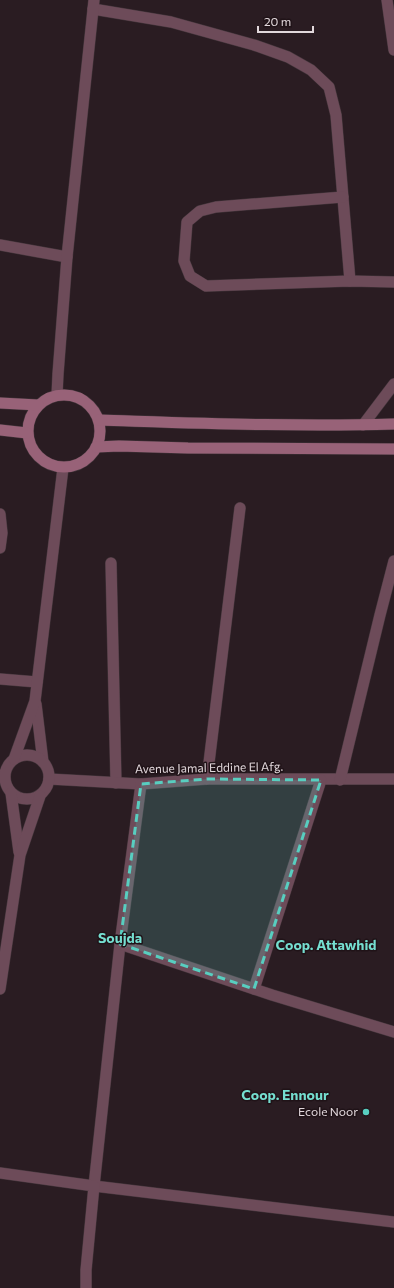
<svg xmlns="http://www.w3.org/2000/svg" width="394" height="1288" viewBox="0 0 394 1288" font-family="Commissioner,sans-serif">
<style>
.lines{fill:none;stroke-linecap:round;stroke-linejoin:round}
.minor-casing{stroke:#44363c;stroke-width:12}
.tertiary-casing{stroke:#44363c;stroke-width:12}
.secondary-casing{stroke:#44363c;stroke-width:12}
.minor{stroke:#6d4b59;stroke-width:11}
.tertiary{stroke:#6d4b59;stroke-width:11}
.secondary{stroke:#986278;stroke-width:11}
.marked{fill:#58cec0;fill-opacity:0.2;stroke:#58cec0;stroke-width:3;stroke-dasharray:8 5;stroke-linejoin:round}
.poi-dot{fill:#58cec0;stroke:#201318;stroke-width:1.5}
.labels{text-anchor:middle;stroke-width:3;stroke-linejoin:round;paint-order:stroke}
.street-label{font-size:12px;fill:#e2d8dc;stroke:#201318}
.poi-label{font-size:12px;fill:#e2d8dc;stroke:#201318;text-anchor:end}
.quarter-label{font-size:14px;font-weight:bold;fill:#75ded0;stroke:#201318}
</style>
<rect width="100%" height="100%" fill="#2a1c22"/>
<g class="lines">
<g class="minor-casing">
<g id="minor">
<path d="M387 0 394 50"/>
<path d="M93 9 171 22 254 45 288 57 311 70 329 87 336 115 350 281"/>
<path d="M343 197 216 207 200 211 187 222 184 261 190 276 206 286 350 281 394 282"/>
<path d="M0 245 67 257"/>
<path d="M363 425 394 384"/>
<path d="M0 514 2 533 0 548"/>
<path d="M111 563 116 783"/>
<path d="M0 679 37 682"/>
<path d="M0 775H4"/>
<path d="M49 779 141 784 207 779H394"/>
<path d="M207 779 240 508"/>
<path d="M340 780 380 615 394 561"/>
<path d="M141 784 120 944 94 1186 394 1222"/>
<path d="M120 944 272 995 394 1032"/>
<path d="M254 989 321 780"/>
<path d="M0 1173 94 1186 86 1270V1288"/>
</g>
</g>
<g class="tertiary-casing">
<g id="tertiary">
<path d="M57 395 58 374 67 257 94 0"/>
<path d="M36 704 43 762"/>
<circle cx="27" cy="777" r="22"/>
<path d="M14 759 35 701 63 468"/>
<path d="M11 793 19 852"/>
<path d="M0 989 20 855 40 796"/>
</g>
</g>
<g class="secondary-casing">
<g id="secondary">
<circle cx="64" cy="431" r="36"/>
<path d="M0 403 38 405"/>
<path d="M99 420C197 423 296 427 394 424"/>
<path d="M0 430 27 433"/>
<path d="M96 447 119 446 188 448 394 449"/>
</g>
</g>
<use href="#minor" class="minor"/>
<use href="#tertiary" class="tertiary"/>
<use href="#secondary" class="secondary"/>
</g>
<path class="marked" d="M207 779 321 780 254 989 120 944 141 784Z"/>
<circle class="poi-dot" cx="366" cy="1112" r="4"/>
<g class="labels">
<g class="street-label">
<text transform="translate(209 768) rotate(-1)" y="4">Avenue Jamal Eddine El Afg.</text>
</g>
<g class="poi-label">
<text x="358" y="1116">Ecole Noor</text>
</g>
<g class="quarter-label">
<text x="120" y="943">Soujda</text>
<text x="326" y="950">Coop. Attawhid</text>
<text x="285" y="1100">Coop. Ennour</text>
</g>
</g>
<path d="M258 26v6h55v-6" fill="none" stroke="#e2d8dc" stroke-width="2"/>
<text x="264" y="26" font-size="12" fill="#e2d8dc" stroke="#201318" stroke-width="3" paint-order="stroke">20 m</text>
</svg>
